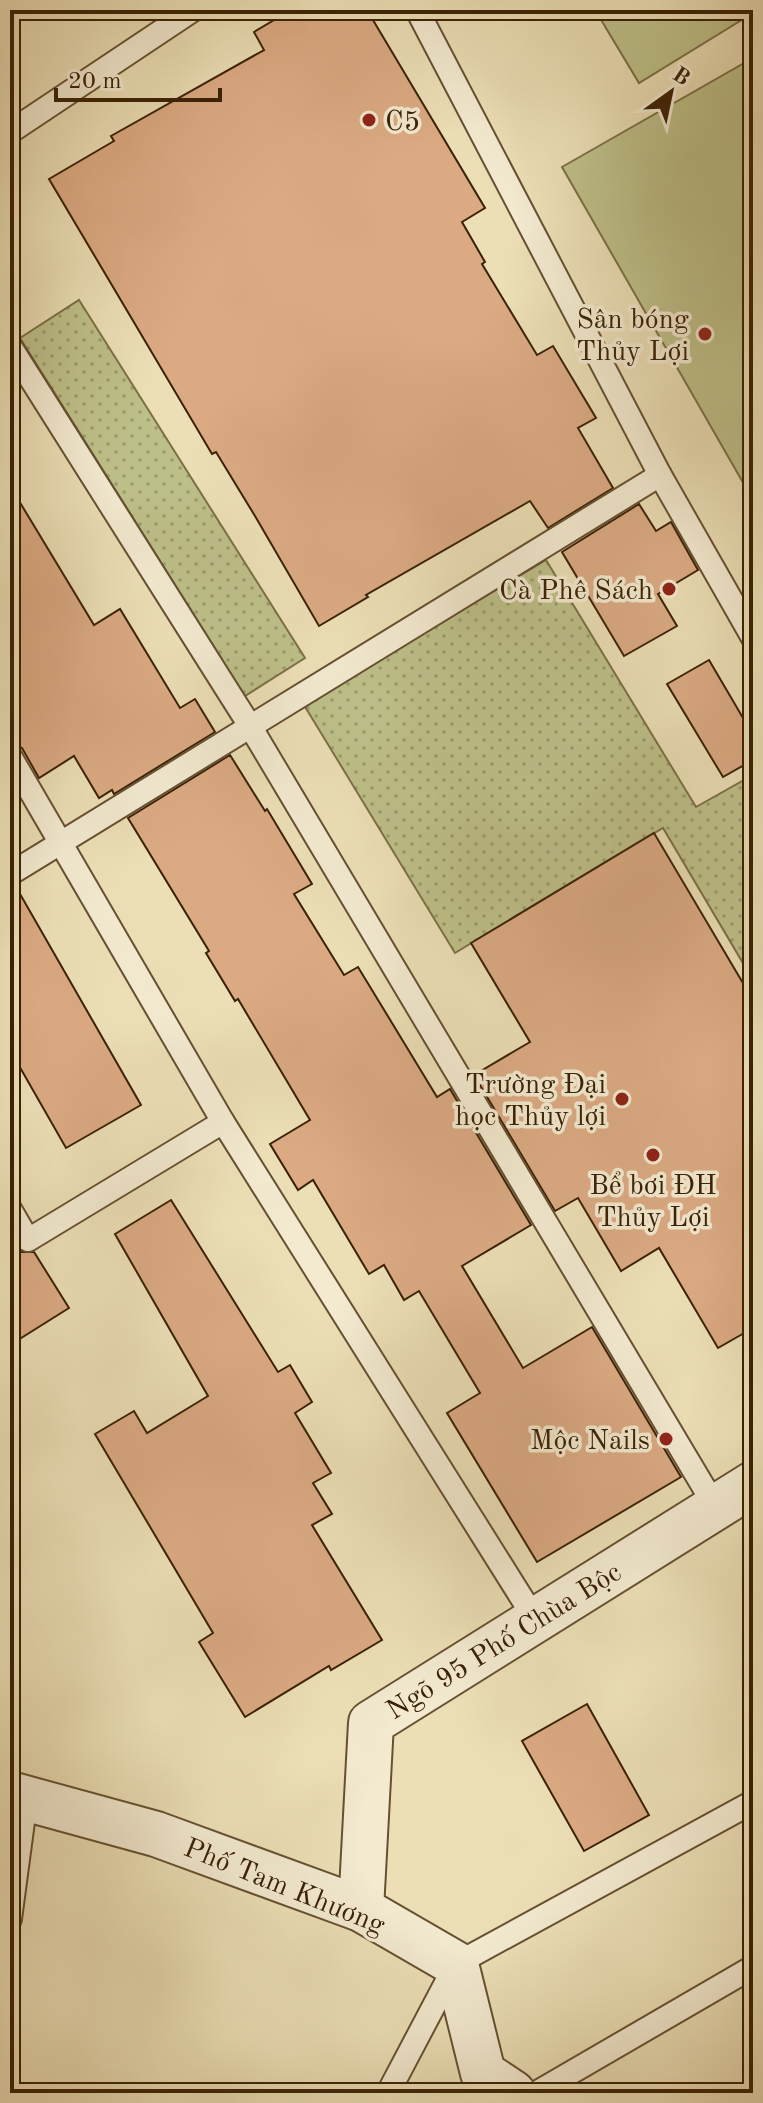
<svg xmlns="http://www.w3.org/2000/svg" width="763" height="2103" viewBox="0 0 763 2103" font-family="'Old Standard TT',serif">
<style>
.grass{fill:#bec089;stroke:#7c7047;stroke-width:2}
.park{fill:url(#park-dots);stroke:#7c7047;stroke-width:2}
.building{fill:#dbaa83;stroke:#3a2105;stroke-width:2}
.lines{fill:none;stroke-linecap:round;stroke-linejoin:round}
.service-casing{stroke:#665031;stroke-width:26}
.minor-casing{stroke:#665031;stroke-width:48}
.service{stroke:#f3ead0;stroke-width:22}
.minor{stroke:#f3ead0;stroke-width:44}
.poi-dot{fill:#8f2418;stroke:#f3ead0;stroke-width:3}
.labels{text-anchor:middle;stroke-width:7;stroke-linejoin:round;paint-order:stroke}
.poi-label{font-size:28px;fill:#3a2105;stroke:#f3ead0;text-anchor:end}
.street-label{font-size:28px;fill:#3a2105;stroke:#f3ead0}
</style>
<defs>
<pattern id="park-dots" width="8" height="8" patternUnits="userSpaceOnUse" patternTransform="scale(2)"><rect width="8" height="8" fill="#bec089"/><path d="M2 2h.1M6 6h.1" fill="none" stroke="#9b9c6e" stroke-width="1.8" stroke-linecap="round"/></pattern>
</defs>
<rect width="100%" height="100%" fill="#ecdfb6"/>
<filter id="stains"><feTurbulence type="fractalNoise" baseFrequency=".0025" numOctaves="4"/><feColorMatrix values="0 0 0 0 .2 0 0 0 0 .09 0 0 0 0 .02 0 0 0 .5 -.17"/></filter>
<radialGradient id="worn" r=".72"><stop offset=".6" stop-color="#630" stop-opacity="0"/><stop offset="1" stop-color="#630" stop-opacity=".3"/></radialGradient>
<g class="grass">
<path d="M614 10H753V13L639 83 600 18Z"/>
<path d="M753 58V500L562 167Z"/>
</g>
<g class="park">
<path d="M79 300 305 658 245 696 20 338Z"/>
<path d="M546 560 696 807 753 775V980L663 828 455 953 304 705Z"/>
</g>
<g class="building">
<path d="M291 10H367L485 208 462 222 485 262 482 264 537 355 553 346 596 418 578 428 613 488 548 528 530 501 366 595 368 597 319 626 255 516 216 452 212 454 49 179 114 141 111 136 264 50 254 32Z"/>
<path d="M10 486 94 625 120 609 180 708 195 699 215 732 114 794 112 790 99 798 74 756 39 778 22 748 10 742Z"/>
<path d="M639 504 656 531 671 522 698 570 658 594 677 626 624 656 562 552Z"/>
<path d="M709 660 753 735V760L723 777 667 684Z"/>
<path d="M230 755 265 811 267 809 312 884 294 894 344 975 358 967 437 1097 450 1089 531 1225 462 1266 523 1368 592 1327 681 1477 537 1562 447 1413 480 1393 419 1291 404 1300 384 1265 369 1274 313 1180 298 1190 270 1144 310 1120 238 999 235 1001 206 953 209 951 128 818Z"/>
<path d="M654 833 753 1000V1328L718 1348 659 1248 621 1271 578 1198 555 1211 474 1075 530 1042 471 943Z"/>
<path d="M16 887 141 1105 66 1148 10 1050V888Z"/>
<path d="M171 1200 278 1372 290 1365 312 1402 295 1413 331 1473 313 1483 332 1514 312 1525 382 1640 331 1670 329 1666 245 1717 199 1642 213 1633 95 1434 134 1411 147 1433 208 1396 115 1234Z"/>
<path d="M10 1237 20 1252H34L69 1308 10 1345Z"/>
<path d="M587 1704 649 1815 584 1851 522 1741Z"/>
</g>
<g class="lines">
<g class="service-casing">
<g id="service">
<path d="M417 10 660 475 753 638"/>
<path d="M10 132 193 10"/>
<path d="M10 346 250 726 715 1506"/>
<path d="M10 756 223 1122 535 1619"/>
<path d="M10 874 660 475"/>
<path d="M10 1209 28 1240 223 1122"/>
<path d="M10 1919 26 1799"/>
<path d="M388 2093 456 1964 753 1802"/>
<path d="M536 2093 753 1967"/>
</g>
</g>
<g class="minor-casing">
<g id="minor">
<path d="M10 1794 156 1834 361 1909 456 1964 483 2073 513 2093"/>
<path d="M361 1909 371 1723 753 1484"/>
</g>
</g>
<use href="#service" class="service"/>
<use href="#minor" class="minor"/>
</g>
<g class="poi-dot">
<circle cx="369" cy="120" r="8"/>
<circle cx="705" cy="334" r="8"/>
<circle cx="669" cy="589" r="8"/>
<circle cx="622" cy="1099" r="8"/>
<circle cx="653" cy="1155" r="8"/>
<circle cx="666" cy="1439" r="8"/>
</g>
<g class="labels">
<g class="poi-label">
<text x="385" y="130" text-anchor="start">C5</text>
<text x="689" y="328">Sân bóng<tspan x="689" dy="32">Thủy Lợi</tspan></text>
<text x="653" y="599">Cà Phê Sách</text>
<text x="606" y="1093">Trường Đại<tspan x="606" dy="32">học Thủy lợi</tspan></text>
<text x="653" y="1194" text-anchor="middle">Bể bơi ĐH<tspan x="653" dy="32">Thủy Lợi</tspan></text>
<text x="650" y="1449">Mộc Nails</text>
</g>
<g class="street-label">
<text transform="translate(503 1640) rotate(-32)" y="10">Ngõ 95 Phố Chùa Bộc</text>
<text transform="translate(285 1885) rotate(22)" y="10">Phố Tam Khương</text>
</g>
</g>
<rect width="763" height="2103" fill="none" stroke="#ecdfb6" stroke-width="40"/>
<rect x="12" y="12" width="739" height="2079" fill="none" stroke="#3a2105" stroke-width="4"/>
<rect x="20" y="20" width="723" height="2063" fill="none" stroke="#3a2105" stroke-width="2"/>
<g transform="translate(671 92) rotate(33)" stroke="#f3ead0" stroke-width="6" paint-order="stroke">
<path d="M0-6L14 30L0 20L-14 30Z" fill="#3a2105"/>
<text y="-12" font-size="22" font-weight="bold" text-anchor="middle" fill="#3a2105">B</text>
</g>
<path d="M56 88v12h164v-12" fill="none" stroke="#3a2105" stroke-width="4"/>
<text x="68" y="88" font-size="24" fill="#3a2105" stroke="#f3ead0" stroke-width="6" paint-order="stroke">20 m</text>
<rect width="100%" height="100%" filter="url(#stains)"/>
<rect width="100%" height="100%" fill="url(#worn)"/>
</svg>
